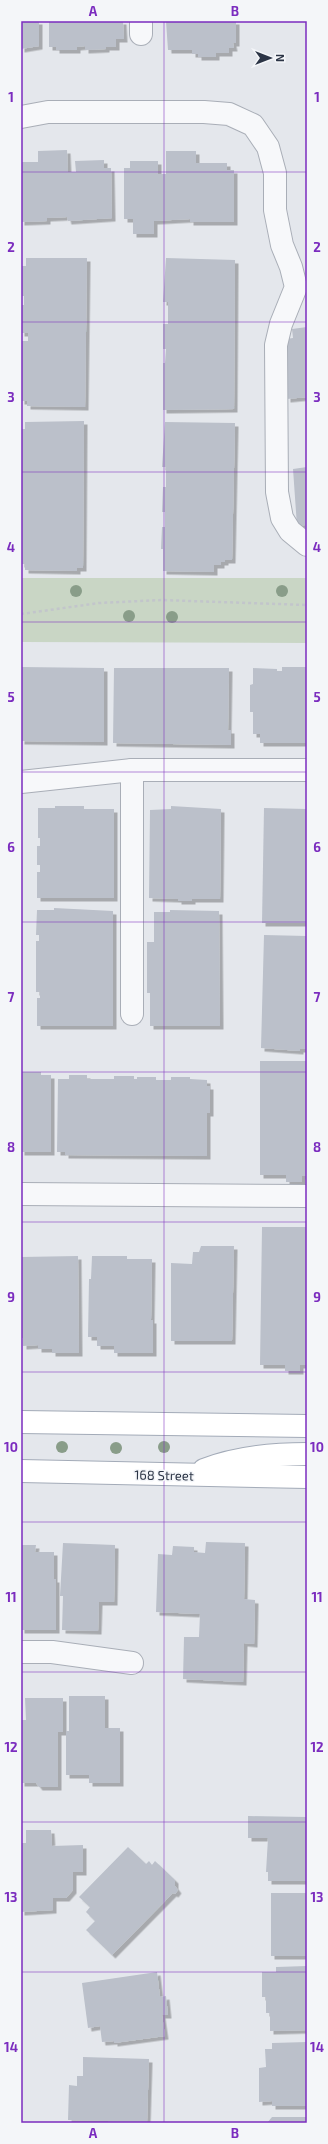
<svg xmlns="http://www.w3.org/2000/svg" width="328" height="2144" viewBox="0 0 328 2144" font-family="'Exo 2',sans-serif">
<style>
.green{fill:#c9d6c5}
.building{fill:#bbc0ca;filter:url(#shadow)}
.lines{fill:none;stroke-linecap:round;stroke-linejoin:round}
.minor-casing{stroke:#a9aeb7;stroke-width:24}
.major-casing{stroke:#a3abb8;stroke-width:24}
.path{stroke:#c2c5cb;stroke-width:2.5;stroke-dasharray:3 3;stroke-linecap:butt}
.minor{stroke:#f7f8fa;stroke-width:22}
.major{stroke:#fff;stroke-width:22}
.tree{fill:#899d89}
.grid{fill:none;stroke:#7b2cbf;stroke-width:1;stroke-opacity:0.55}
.labels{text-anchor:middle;stroke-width:3;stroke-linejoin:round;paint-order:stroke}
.street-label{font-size:13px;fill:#2b3445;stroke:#f4f6f9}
.neatline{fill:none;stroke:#7b2cbf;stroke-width:1.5}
.grid-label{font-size:13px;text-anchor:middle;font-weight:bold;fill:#7b2cbf}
</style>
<defs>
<filter id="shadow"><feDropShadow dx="3.5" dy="3.5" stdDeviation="0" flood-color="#0004"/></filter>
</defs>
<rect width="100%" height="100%" fill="#e4e7ec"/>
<path class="green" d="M21 578H307V643L21 642Z"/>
<g class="building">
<path d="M21 21H39V46L21 49Z"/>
<path d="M49 21H123L124 39H116V47H106V49L85 50V46L77 47V50H56V47H49Z"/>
<path d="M166 21H236V43H233L234 48H229V53H216V57H198V54H192V50H168Z"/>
<path d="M67 150 68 172H76L75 161 104 160V168H111L112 218 68 221 67 217 47 218V221L21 222V162H38V151Z"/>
<path d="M166 151H196V163H227V170H234V222H190V219L154 221V234H133V219H124V168H130V161H158V174H166Z"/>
<path d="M26 258H87L85 407 27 406V401H21V341H28V333H21V305H24V296H21V266H26Z"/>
<path d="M166 258 235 260 234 409 163 410V363H165L166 349H163V324H168V302H163Z"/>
<path d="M307 327V397L287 399 286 339 293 338 292 329Z"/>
<path d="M84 421 83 568H77V571L25 570V564H21V429H25V422Z"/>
<path d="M165 422 235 423 232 560H225V562H221V565H214V572L163 571V549H161L162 527H165V512H162L163 487H166V467H162Z"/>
<path d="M307 467V532L306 533 305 525 297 526 293 469Z"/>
<path d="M21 667 104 668V742L21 741Z"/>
<path d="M282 667H307V743H260V734H253V712H250V685L253 684V668L277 669V671H282Z"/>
<path d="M114 668H229L228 730H231V745L113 743Z"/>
<path d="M55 806H84V809H114V898H37V872H40V865H37V846H40V838H38V808H55Z"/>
<path d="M171 806 221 809 220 899H192V901H178V899L149 898 150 810 171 809Z"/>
<path d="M264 808 307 809V923H262Z"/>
<path d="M54 908 113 911V1026H37V998H40V992H36V941H39V935H36L37 910H54Z"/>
<path d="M170 910 219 911 220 1026H150V993H147V942H154V912H170Z"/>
<path d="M264 935 307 936V1049H300V1051L261 1048Z"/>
<path d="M260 1061H307V1176H302V1182H286V1175H260Z"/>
<path d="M21 1072H41V1075H51V1152H21Z"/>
<path d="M69 1075H87V1079H114V1076H134V1079H137V1077H156V1080H171V1077H190V1079L207 1080V1086H210V1113H207V1156L65 1155V1152H57L58 1079H69Z"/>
<path d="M262 1227H307V1365H300V1371H285V1365H260Z"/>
<path d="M201 1246H234L232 1341H171V1263L192 1264 193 1252H199Z"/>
<path d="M78 1256 79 1353H52V1349H38V1345L23 1346V1338H21V1257Z"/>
<path d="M92 1256H127V1259H152L151 1320H153V1353H114V1346H97V1337H88L89 1279H91Z"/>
<path d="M206 1542 245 1543 244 1599 255 1600 254 1644 244 1643 243 1682 183 1679 184 1637H199L200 1614 156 1612 158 1554 172 1555 173 1546 194 1547V1552L205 1553Z"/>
<path d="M63 1543 115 1545 114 1602H99L98 1631 62 1630 63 1596H60Z"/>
<path d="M21 1545H36L35 1552H54V1579H56V1630H21Z"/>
<path d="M69 1696H105V1728H120V1783H89V1775H66V1731H69Z"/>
<path d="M25 1698H63V1732H58V1787H39L36 1783H21V1720H26Z"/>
<path d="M248 1816 307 1817V1881H268V1872H266L268 1838H248Z"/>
<path d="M26 1830H51L52 1846 83 1845V1872H73V1890L66 1898H53V1910L21 1912V1843H26Z"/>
<path d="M128 1847 146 1864 149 1861 152 1865 155 1861 175 1880V1886L178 1890 175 1894 173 1893 112 1955 86 1930 95 1921 86 1912 90 1907 79 1897Z"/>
<rect x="271" y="1893" width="36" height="63"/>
<path d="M307 1966V2030L270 2031V2013H266V1997H262V1972H276V1967Z"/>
<path d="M157 1972 160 1997 166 1996 168 2015H162L165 2036 114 2043V2041L102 2042 100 2026 88 2028 82 1983Z"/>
<path d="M307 2042V2106H272V2101L259 2102V2068L266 2067 265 2049H272V2043Z"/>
<path d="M83 2057 149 2059 147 2122 68 2120 69 2085 77 2086V2076H83Z"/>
<path d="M272 2117H307V2123H267Z"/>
</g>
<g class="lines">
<g class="minor-casing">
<g id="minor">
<path d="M141 21V34"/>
<path d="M21 117 48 112H204L229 114 253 125 268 147 275 173V210L282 245 291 267 296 287 281 324 276 345 277 492 282 518 290 531 307 545"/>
<path d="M132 770V1014"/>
<path d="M21 782 132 770H307"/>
<path d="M21 1194 307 1196"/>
<path d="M21 1652H52L132 1663"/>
</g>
</g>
<g class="major-casing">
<g id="major">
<path d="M21 1422 307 1426"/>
<path d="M204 1470C237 1457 272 1454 307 1454"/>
<path d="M21 1471 307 1477"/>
</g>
</g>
<path class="path" d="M21 614 99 603 161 600 307 605"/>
<use href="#minor" class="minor"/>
<use href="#major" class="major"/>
</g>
<g class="tree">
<circle cx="76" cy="591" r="6"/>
<circle cx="282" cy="591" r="6"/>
<circle cx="129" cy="616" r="6"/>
<circle cx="172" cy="617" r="6"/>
<circle cx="62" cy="1447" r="6"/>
<circle cx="164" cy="1447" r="6"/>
<circle cx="116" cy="1448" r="6"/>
</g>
<path class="grid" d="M164 21V2123M21 172H307M21 322H307M21 472H307M21 622H307M21 772H307M21 922H307M21 1072H307M21 1222H307M21 1372H307M21 1522H307M21 1672H307M21 1822H307M21 1972H307"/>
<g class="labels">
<g class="street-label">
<text transform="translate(164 1475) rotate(1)" y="5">168 Street</text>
</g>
</g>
<rect width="328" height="2144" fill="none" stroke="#f4f6f9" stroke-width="44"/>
<g transform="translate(270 58) rotate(90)" stroke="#f4f6f9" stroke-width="3" paint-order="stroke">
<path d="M0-3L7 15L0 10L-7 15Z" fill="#2b3445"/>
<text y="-6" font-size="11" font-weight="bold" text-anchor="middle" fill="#2b3445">N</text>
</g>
<rect x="22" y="22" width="284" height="2100" class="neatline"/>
<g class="grid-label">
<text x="93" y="16">A</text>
<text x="235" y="16">B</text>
<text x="11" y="102">1</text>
<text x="317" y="102">1</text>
<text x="11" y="252">2</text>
<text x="317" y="252">2</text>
<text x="11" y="402">3</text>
<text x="317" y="402">3</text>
<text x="11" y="552">4</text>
<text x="317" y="552">4</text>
<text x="11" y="702">5</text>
<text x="317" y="702">5</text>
<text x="11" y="852">6</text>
<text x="317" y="852">6</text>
<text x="11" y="1002">7</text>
<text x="317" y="1002">7</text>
<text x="11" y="1152">8</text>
<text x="317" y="1152">8</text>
<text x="11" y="1302">9</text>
<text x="317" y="1302">9</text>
<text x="11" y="1452">10</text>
<text x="317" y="1452">10</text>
<text x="11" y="1602">11</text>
<text x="317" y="1602">11</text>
<text x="11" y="1752">12</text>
<text x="317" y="1752">12</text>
<text x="11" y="1902">13</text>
<text x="317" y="1902">13</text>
<text x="11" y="2052">14</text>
<text x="317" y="2052">14</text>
<text x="93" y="2138">A</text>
<text x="235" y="2138">B</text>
</g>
</svg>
